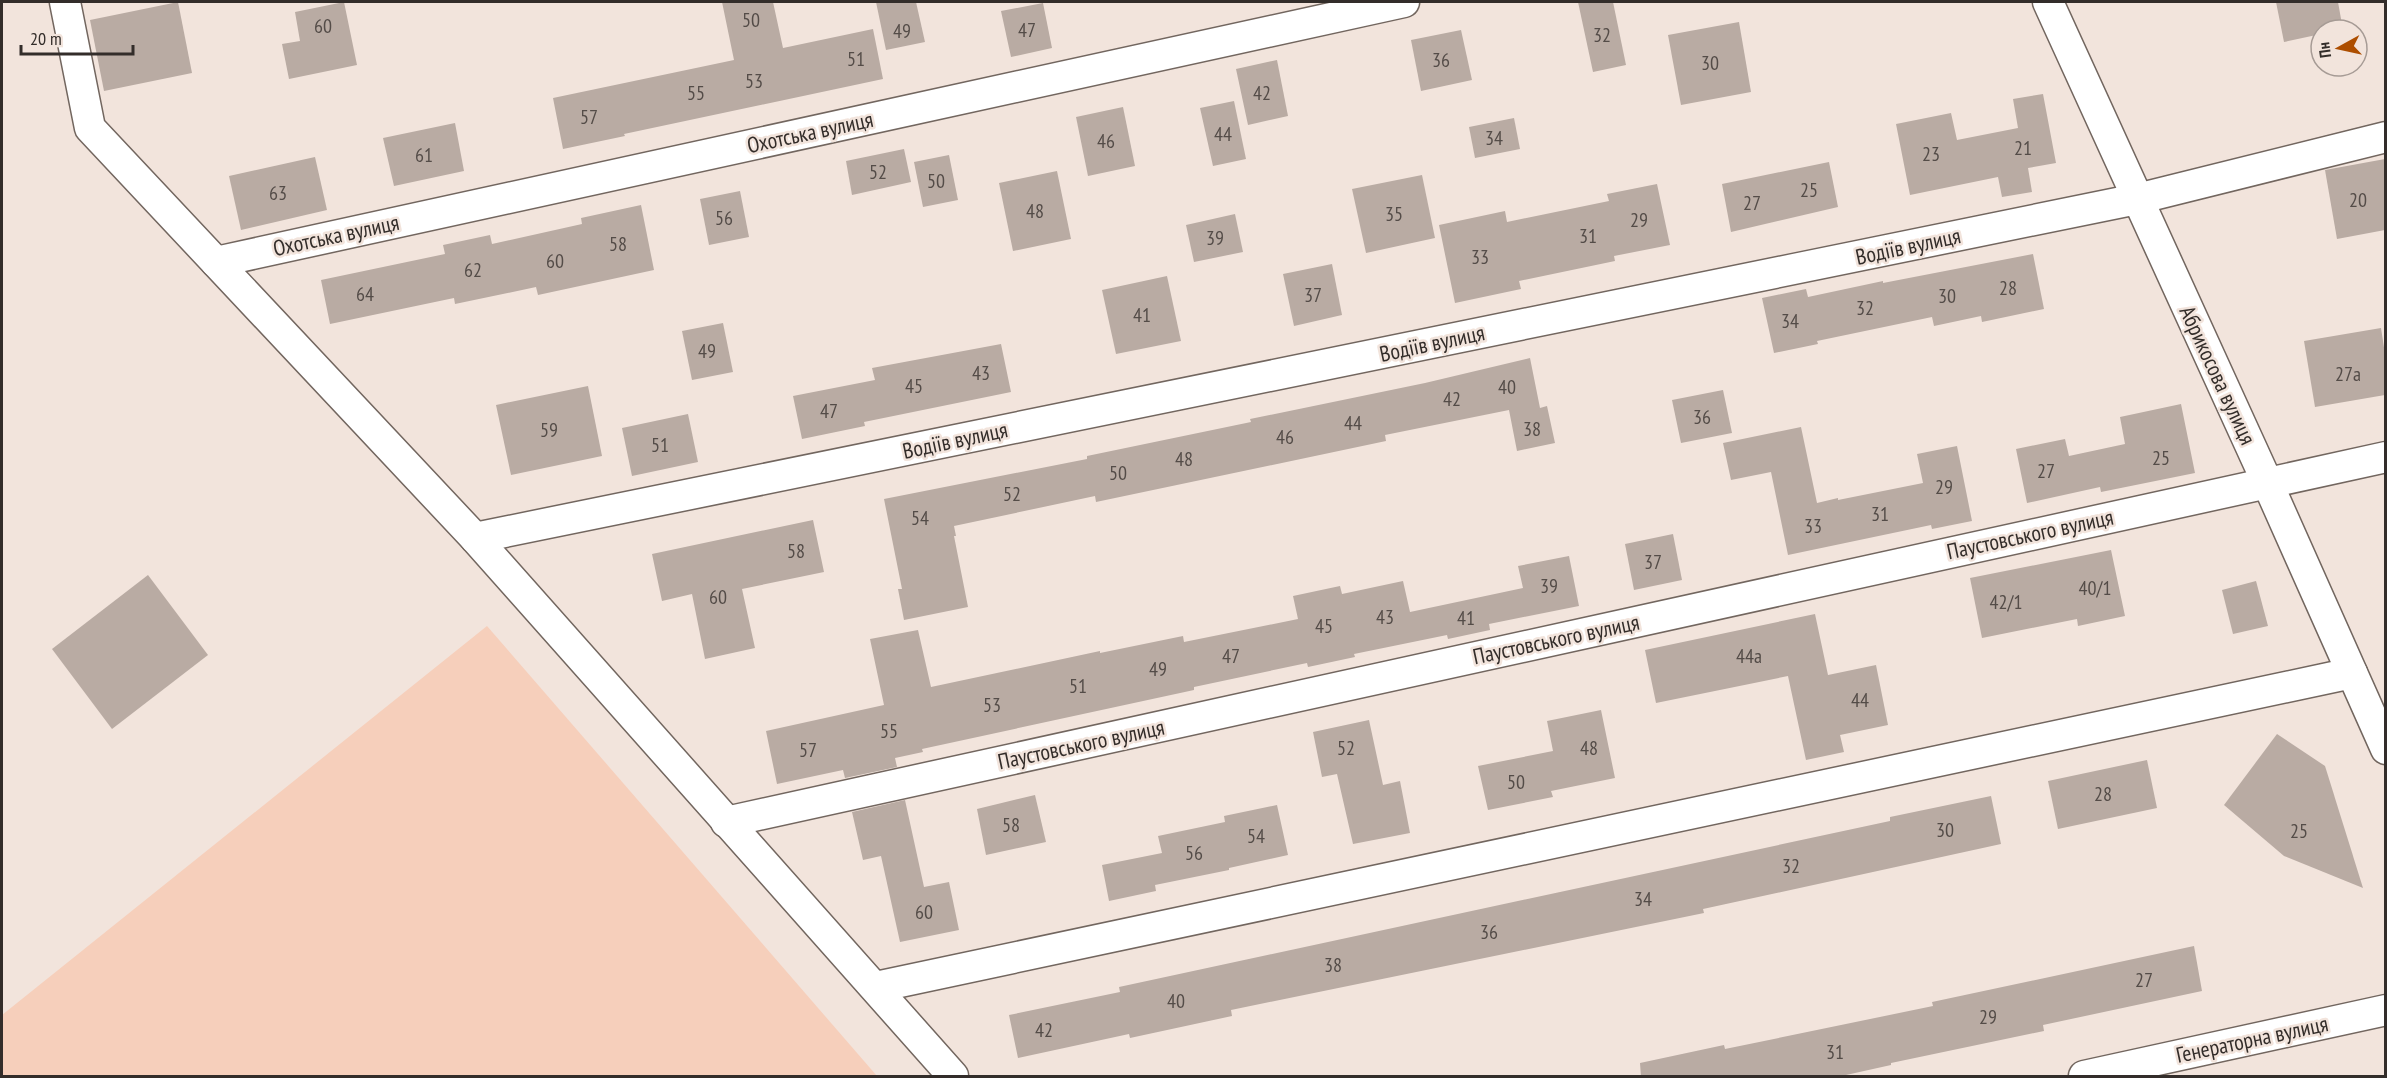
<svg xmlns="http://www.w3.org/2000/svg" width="2387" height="1078" viewBox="0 0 2387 1078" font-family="'PT Sans Narrow',sans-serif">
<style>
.green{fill:#f6cfbb}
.building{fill:#b9aba3}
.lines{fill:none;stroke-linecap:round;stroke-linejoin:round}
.minor-casing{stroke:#72665f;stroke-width:33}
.minor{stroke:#fff;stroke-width:30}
.labels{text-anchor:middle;stroke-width:5;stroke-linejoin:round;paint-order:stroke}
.number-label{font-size:20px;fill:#544c48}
.street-label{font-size:22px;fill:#332d2a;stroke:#f2e4dc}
</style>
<rect width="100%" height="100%" fill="#f2e4dc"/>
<path class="green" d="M487 626 877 1076H2V1015Z"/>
<g class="building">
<path d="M178 2 192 73 104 91 90 20Z"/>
<path d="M344 2 357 65 289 79 282 44 300 41 295 12Z"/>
<path d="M722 2H773L783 48 873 29 883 79 624 134 625 136 563 149 553 98 734 60Z"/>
<path d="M876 2H916L925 42 886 50Z"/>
<path d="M1578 2H1613L1626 65 1593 72Z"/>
<path d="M2276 2H2338L2343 30H2321V34L2284 42Z"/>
<path d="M1043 3 1052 48 1011 57 1001 11Z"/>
<path d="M1739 22 1751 92 1681 105 1668 35Z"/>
<path d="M1461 30 1472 80 1421 91 1411 40Z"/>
<path d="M1277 60 1288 116 1248 125 1236 69Z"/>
<path d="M2043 94 2056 163 2028 168 2032 192 2002 197 1998 177 1910 195 1896 124 1951 113 1957 140 2018 128 2013 99Z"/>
<path d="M1234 101 1246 159 1213 166 1200 108Z"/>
<path d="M1123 107 1135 166 1088 176 1076 117Z"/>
<path d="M1514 118 1520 149 1475 158 1469 127Z"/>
<path d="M455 123 464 171 394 186 383 138Z"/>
<path d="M904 149 911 182 852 195 846 161Z"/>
<path d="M949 155 958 200 923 207 914 162Z"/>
<path d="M315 157 327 210 241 230 229 176Z"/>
<path d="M2385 159V230L2337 239 2325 170Z"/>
<path d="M1829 162 1838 207 1731 232 1722 184Z"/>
<path d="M1057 171 1071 239 1013 251 999 183Z"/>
<path d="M1422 175 1435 238 1366 253 1352 189Z"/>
<path d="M1657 184 1670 245 1614 256 1615 261 1519 281 1521 289 1455 303 1439 225 1505 211 1507 222 1609 201 1607 194Z"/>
<path d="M740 191 749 237 709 245 700 199Z"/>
<path d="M641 205 654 270 538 295 536 287 455 304 454 298 330 324 321 280 445 254 443 245 490 235 492 244 582 224 581 218Z"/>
<path d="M1235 214 1243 252 1194 262 1186 225Z"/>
<path d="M2033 254 2044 309 1982 322 1981 316 1934 326 1932 317 1817 341 1818 344 1774 353 1762 298 1806 289 1808 297 1883 281V283Z"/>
<path d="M1332 264 1342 315 1294 326 1283 274Z"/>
<path d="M1167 276 1181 341 1116 354 1102 290Z"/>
<path d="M723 323 733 372 692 380 682 331Z"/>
<path d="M2381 328 2385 354V395L2315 407 2304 341Z"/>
<path d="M1001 344 1011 392 864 422 865 426 802 439 793 396 875 380 872 368Z"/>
<path d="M1530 358 1540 408 1547 406 1555 443 1517 451 1509 410 1385 435 1386 441 1096 502 1095 496 954 526 956 536H954L968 607 904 620 898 589H902L884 499 1087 459V456L1251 422 1250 419 1425 383Z"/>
<path d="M588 386 602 456 511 475 496 405Z"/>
<path d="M1723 390 1732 433 1681 443 1672 400Z"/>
<path d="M2181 404 2195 473 2101 492 2100 487 2027 503 2016 449 2065 439 2069 456 2125 444 2120 417Z"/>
<path d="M688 414 698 462 632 476 622 428Z"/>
<path d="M1801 427 1817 503 1838 498V500L1923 483 1917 454 1957 446 1972 521 1932 529 1931 525 1788 555 1771 472 1731 480 1723 443Z"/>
<path d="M813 520 824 572 742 589 755 648 705 659 692 594 662 601 652 554Z"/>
<path d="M1673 534 1682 580 1634 590 1625 544Z"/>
<path d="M2111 550 2125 616 2078 626 2077 619 1982 638 1970 578Z"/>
<path d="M1569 556 1579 606 1489 624 1490 630 1448 639 1447 635 1354 654 1355 657 1308 667 1307 663 1194 687V690L922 749 923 752 895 758 897 767 845 778 843 770 777 784 766 731 884 705 870 639 918 630 931 687 1100 651V653L1183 636 1184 642 1298 619 1293 596 1340 586 1342 594 1403 581 1410 612 1523 588 1518 566Z"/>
<path d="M148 575 208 655 112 729 52 649Z"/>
<path d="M2256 581 2268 626 2233 634 2222 590Z"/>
<path d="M1815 614 1828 675 1876 665 1888 725 1840 735 1844 752 1806 760 1788 676 1656 703 1645 650Z"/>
<path d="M1601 710 1615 778 1551 791 1553 797 1488 810 1478 766 1553 751 1547 721Z"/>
<path d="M1369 720 1383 785 1400 781 1410 833 1353 844 1337 774 1322 777 1313 732Z"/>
<path d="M2277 734 2325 766 2363 888 2284 856 2224 805Z"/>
<path d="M2147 760 2157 808 2058 829 2048 781Z"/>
<path d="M1035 795 1046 842 986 855 977 809Z"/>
<path d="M1991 796 2001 844 1703 909 1704 913 1231 1010 1232 1016 1130 1038 1129 1034 1018 1058 1009 1015 1120 992 1119 987 1890 821V817Z"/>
<path d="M905 800 924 887 949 882 959 930 900 942 881 856 863 860 852 812Z"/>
<path d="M1277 805 1288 855 1229 868V870L1155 885 1156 891 1109 901 1102 865 1162 853 1158 836 1225 822 1224 816Z"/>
<path d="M2194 946 2202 991 2043 1025 2044 1031 1891 1063V1065L1837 1077H1641L1640 1063 1724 1045 1725 1049 1933 1006 1932 1002Z"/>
</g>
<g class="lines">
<g class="minor-casing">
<g id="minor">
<path d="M65 2 90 128 475 538 953 1076"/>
<path d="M2048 2 2267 482 2386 749"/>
<path d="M216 262 1404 2"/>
<path d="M475 538 2137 199 2386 137"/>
<path d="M726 822 2386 457"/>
<path d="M876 987 2352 673"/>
<path d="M2084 1076 2386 1010"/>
</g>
</g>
<use href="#minor" class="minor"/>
</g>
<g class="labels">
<g class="number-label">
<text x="751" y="27">50</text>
<text x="323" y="33">60</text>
<text x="1027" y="37">47</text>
<text x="902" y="38">49</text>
<text x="1602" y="42">32</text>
<text x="856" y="66">51</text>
<text x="1441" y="67">36</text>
<text x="1710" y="70">30</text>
<text x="754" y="88">53</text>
<text x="696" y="100">55</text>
<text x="1262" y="100">42</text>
<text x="589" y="124">57</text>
<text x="1223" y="141">44</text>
<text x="1494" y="145">34</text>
<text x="1106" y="148">46</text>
<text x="2023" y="155">21</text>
<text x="1931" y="161">23</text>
<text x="424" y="162">61</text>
<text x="878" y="179">52</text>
<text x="936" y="188">50</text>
<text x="1809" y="197">25</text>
<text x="278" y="200">63</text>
<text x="2358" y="207">20</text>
<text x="1752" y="210">27</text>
<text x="1035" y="218">48</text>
<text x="1394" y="221">35</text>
<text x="724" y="225">56</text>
<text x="1639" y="227">29</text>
<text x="1588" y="243">31</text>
<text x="1215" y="245">39</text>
<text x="618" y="251">58</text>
<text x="1480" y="264">33</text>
<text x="555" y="268">60</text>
<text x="473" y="277">62</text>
<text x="2008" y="295">28</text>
<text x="365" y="301">64</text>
<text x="1313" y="302">37</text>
<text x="1947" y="303">30</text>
<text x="1865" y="315">32</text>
<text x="1142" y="322">41</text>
<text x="1790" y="328">34</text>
<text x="707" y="358">49</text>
<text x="981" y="380">43</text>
<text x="2348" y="381">27а</text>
<text x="914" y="393">45</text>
<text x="1507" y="394">40</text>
<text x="1452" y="406">42</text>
<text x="829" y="418">47</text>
<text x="1702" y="424">36</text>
<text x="1353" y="430">44</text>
<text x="1532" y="436">38</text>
<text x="549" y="437">59</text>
<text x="1285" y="444">46</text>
<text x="660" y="452">51</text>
<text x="2161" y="465">25</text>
<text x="1184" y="466">48</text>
<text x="2046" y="478">27</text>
<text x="1118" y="480">50</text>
<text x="1944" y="494">29</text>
<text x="1012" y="501">52</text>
<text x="1880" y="521">31</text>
<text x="920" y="525">54</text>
<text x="1813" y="533">33</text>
<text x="796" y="558">58</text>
<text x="1653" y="569">37</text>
<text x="1549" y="593">39</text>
<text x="2095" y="595">40/1</text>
<text x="718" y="604">60</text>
<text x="2006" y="609">42/1</text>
<text x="1385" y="624">43</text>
<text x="1466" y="625">41</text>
<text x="1324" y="633">45</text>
<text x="1231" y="663">47</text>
<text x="1749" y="663">44а</text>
<text x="1158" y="676">49</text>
<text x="1078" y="693">51</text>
<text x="1860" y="707">44</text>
<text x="992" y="712">53</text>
<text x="889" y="738">55</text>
<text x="1346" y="755">52</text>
<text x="1589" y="755">48</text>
<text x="808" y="757">57</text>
<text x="1516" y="789">50</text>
<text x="2103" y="801">28</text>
<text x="1011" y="832">58</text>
<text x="1945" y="837">30</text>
<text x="2299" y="838">25</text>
<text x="1256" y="843">54</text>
<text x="1194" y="860">56</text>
<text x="1791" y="873">32</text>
<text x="1643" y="906">34</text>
<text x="924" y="919">60</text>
<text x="1489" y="939">36</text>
<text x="1333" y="972">38</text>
<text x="2144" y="987">27</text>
<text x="1176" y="1008">40</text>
<text x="1988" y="1024">29</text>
<text x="1044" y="1037">42</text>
<text x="1835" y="1059">31</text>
</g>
<g class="street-label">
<text transform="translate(810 132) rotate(-12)" y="8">Охотська вулиця</text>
<text transform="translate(336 235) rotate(-12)" y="8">Охотська вулиця</text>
<text transform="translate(1908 246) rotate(-12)" y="8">Водіїв вулиця</text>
<text transform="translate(1432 343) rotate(-12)" y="8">Водіїв вулиця</text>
<text transform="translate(2218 375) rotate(65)" y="8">Абрикосова вулиця</text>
<text transform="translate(955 440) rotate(-12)" y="8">Водіїв вулиця</text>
<text transform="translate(2030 534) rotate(-12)" y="8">Паустовського вулиця</text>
<text transform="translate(1556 639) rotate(-12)" y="8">Паустовського вулиця</text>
<text transform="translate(1081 744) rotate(-12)" y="8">Паустовського вулиця</text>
<text transform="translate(2252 1039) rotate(-12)" y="8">Генераторна вулиця</text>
</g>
</g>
<rect width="2387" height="1078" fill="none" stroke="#332d2a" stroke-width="6"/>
<g transform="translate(2339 48) rotate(262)"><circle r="28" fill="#f2e4dc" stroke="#a69b95" stroke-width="1.5"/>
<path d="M0-4.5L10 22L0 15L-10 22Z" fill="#ad4e00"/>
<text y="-9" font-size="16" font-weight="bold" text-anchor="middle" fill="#332d2a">Пн</text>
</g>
<path d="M21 45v9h112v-9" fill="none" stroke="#332d2a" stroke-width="3"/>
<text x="30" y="45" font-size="18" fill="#332d2a" stroke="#f2e4dc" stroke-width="4.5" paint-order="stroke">20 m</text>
</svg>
